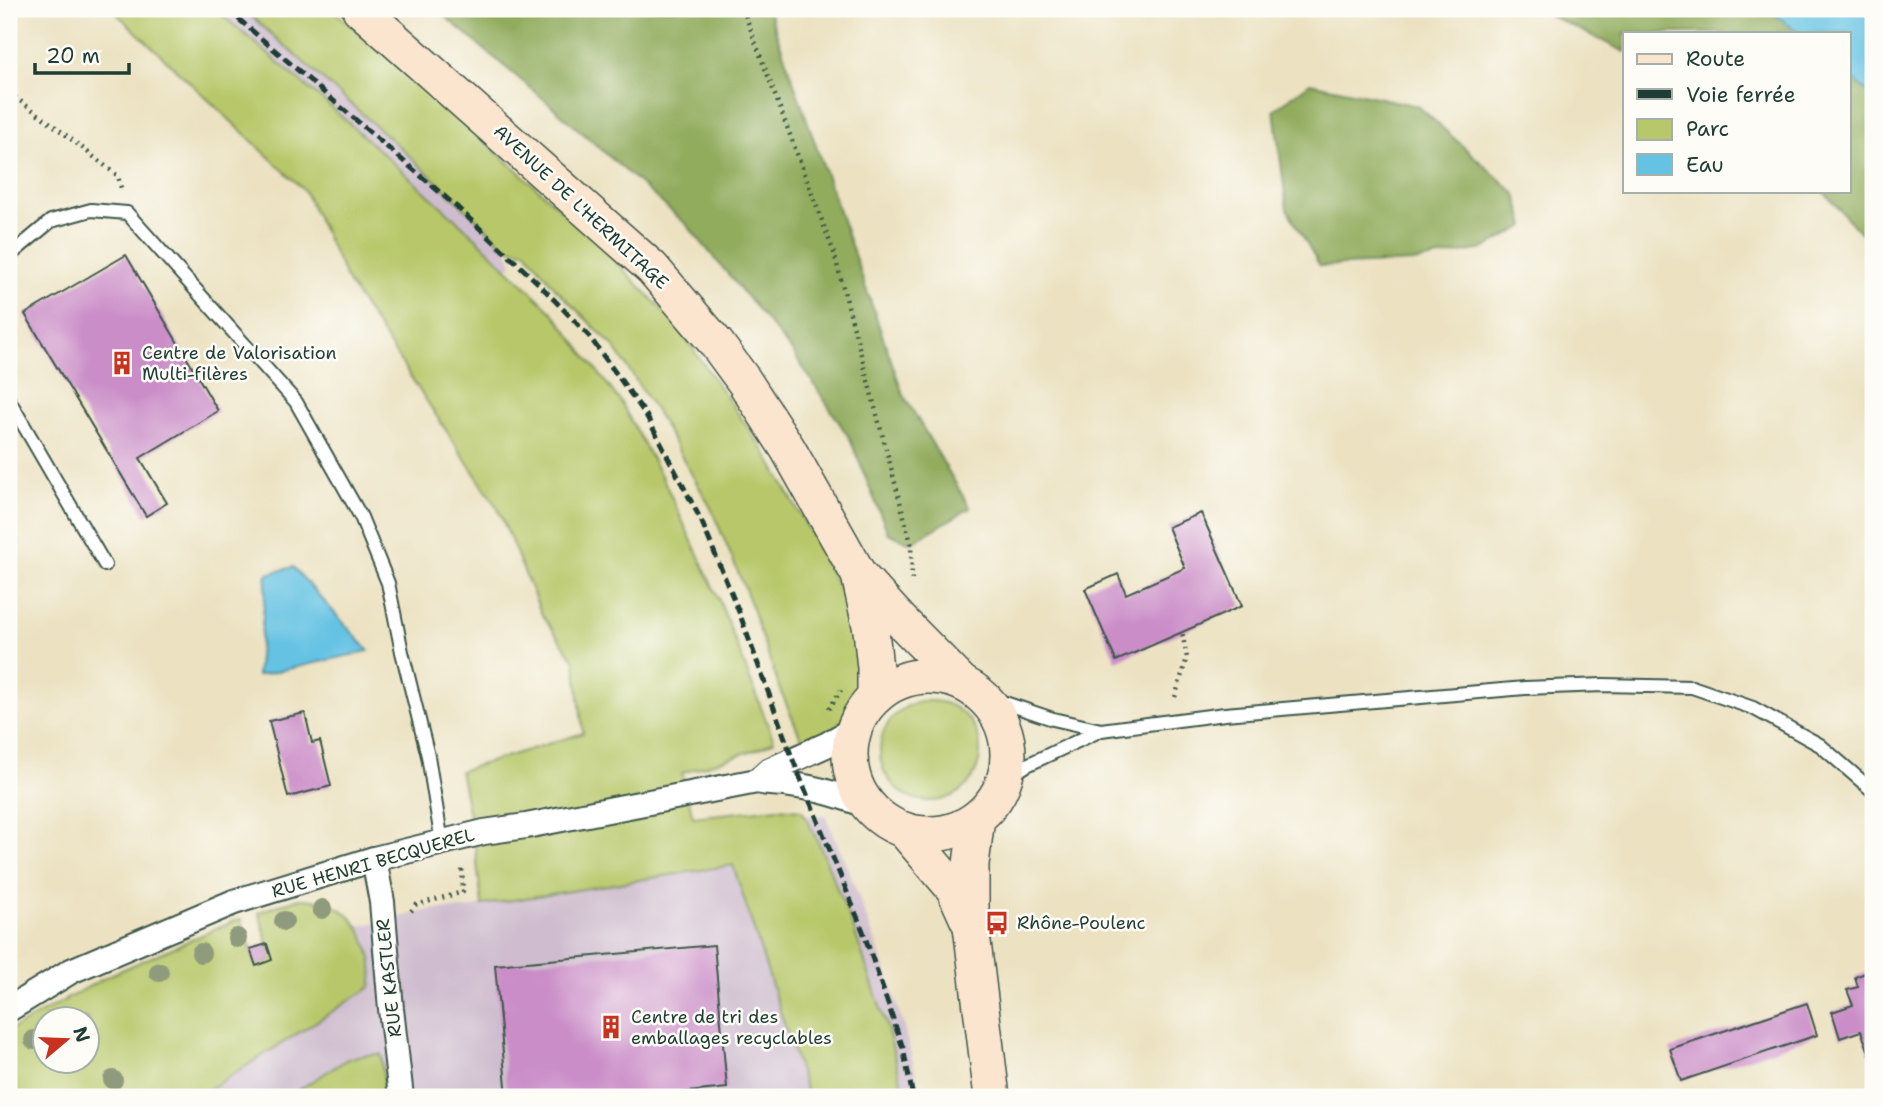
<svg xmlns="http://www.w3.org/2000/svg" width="1882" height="1106" viewBox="0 0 1882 1106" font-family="'Shantell Sans',sans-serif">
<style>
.industrial{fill:#cfbdcf}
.green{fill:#b7c769;stroke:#6b824e;stroke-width:2;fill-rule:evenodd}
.forest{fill:#91ac5d;stroke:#587448;stroke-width:2}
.water{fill:#65c2e3;stroke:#42808c;stroke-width:2}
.building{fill:#ca8dc8}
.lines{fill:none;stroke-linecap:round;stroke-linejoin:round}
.lane-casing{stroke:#3e5649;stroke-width:16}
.street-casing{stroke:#3e5649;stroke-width:28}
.secondary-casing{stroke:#3e5649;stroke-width:38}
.path{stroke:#3e5649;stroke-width:4.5;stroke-dasharray:2 5;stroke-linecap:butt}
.lane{stroke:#fff;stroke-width:12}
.street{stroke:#fff;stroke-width:24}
.secondary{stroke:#fbe5cf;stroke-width:35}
.rail{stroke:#1f3d34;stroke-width:5;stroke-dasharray:10 5;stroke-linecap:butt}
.tree{fill:#909a7b}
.labels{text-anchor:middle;stroke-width:5;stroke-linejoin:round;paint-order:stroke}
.street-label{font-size:18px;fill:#1f3d34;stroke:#fdfcf7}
.poi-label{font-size:18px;fill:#1f3d34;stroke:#fdfcf7;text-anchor:start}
</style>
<rect width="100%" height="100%" fill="#fdfcf7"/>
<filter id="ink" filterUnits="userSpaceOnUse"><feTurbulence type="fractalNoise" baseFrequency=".0143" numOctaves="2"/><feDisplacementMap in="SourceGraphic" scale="14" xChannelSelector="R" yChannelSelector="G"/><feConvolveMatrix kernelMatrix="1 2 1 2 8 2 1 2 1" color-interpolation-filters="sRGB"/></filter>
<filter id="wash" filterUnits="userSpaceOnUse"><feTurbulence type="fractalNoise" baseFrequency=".00686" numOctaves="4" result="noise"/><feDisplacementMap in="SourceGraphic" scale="28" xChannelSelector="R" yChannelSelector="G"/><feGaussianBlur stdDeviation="1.57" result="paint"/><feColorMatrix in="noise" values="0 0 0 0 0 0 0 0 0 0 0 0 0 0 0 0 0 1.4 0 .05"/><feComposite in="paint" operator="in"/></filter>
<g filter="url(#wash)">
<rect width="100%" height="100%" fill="#ece2c2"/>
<g class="industrial">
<path d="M215 9H243L403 150 507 248 513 264 507 268 477 239 332 108Z"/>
<path d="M825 815 850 874 887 973 903 1024 922 1097H905L887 1027 855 933 820 846 804 816Z"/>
<path d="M733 865 808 1097H16L88 1060 254 962 320 935 435 909H468L482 905Z"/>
</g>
<g class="green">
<path d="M112 9H215L332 108 431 197 477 239 554 314 620 401 664 481 720 602 774 741 760 748 682 773 693 817 777 808 802 810 820 846 855 933 887 1027 905 1097H808L733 865 482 905 474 839 460 771 583 733 575 661 542 615 498 509 348 282 304 190Z"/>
<path d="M243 9H332L508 162 596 241 674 322 765 452 814 539 843 597 857 634V687L840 726 813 738H801L779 687 746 591 711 508 657 413 615 348 556 289 526 251 507 248 403 150Z"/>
<circle cx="930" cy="751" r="50"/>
<path d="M297 899C311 899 323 900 335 906 362 919 377 959 371 987L197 1097H9V1031L110 975 234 921 241 919 256 966 272 960 259 912ZM46 1018H88V1060H46Z"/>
<path d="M381 1054 385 1097H287L348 1059 358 1056Z"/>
</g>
<g class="forest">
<path d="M436 9H768L903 394 970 508 911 543 888 533 850 439 792 351 687 225 546 101Z"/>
<path d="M1537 9H1768L1799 33H1625V52Z"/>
<path d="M1849 75 1873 97V247L1823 191H1849Z"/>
<path d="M1310 83 1418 106 1516 194 1525 226 1483 249 1413 262 1320 266 1287 209 1274 110Z"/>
</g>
<g class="water">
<path d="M1768 9H1873V97L1849 75V33H1799Z"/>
<path d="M293 567 369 651 257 676 267 574Z"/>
</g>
<g id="blocks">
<g class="building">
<path d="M126 255 218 411 140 458 167 503 146 516 25 314Z"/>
<path d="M1201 513 1242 606 1116 661 1085 589 1118 574 1126 594 1185 568 1168 527Z"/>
<path d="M305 713 312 743 320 741 331 786 288 797 269 721Z"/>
<path d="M267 944 272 960 256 966 250 949Z"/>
<path d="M714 945 727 1088 638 1097H507L495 965Z"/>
<path d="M1873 970V1063L1861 1031 1840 1038 1832 1012 1853 1005 1847 990 1858 987 1855 977Z"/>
<path d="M1807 1003 1817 1035 1681 1081 1670 1049Z"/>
</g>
</g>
</g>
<g filter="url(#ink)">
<use href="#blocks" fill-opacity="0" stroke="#3e5649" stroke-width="2"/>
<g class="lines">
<g class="lane-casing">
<g id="lane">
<path d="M9 256 51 221 91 210 127 213 296 402 361 517 388 583 402 652 428 756 442 843"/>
<path d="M9 400 105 565"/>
<path d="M981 695 1053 719 1101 730 1225 714 1525 688 1603 685 1692 687 1753 708 1820 745 1873 791"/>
<path d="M1004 780 1027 765 1101 730"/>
</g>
</g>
<g class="street-casing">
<g id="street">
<path d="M757 781 768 771 826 745 855 728"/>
<path d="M374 859 382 902 391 1009 401 1097"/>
<path d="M9 1009 71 971 234 902 374 859 484 832 526 826 757 781C769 784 780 783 791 785 818 788 844 797 869 806"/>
</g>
</g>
<g class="secondary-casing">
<g id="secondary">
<path d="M360 9 652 268 716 343 744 381 788 449 859 575 871 630 875 668V697"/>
<path d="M859 575 901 621 961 682"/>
<circle cx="929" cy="755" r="79"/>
<path d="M977 818 971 864V926L992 1097"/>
<path d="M904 830 954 889 968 920"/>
</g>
</g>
<g class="path">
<path d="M743 9 834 253 911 543 912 583"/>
<path d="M9 93 48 121 118 176 122 192"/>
<path d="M1175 697 1187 658 1182 632"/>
<path d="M829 709 841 690"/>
<path d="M411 911 416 905 463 892 462 866"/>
</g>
<use href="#lane" class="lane"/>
<use href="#street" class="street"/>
<use href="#secondary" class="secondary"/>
<path class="rail" d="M227 9 458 208 538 283 589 336 646 415 701 520 739 612 793 760 863 931 903 1048 913 1097"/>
</g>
<g class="tree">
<circle cx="322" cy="909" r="10"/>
<circle cx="284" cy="921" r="10"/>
<circle cx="237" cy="938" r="10"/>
<circle cx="201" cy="953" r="10"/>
<circle cx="159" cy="972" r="10"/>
<circle cx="34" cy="1040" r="10"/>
<circle cx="113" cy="1080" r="10"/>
</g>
</g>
<defs>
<g id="building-bare" transform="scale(1.89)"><path d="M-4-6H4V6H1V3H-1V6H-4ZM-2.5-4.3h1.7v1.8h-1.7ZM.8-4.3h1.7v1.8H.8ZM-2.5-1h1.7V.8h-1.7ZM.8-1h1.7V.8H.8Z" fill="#c8321e" stroke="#fdfcf7" stroke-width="2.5" paint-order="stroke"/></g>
<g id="bus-bare" transform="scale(1.89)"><path d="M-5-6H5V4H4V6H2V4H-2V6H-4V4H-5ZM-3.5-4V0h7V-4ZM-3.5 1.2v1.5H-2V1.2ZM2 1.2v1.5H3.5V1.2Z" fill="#c8321e" stroke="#fdfcf7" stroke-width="2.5" paint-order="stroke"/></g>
</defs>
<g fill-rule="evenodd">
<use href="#building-bare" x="122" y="363"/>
<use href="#bus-bare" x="997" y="923"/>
<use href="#building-bare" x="611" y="1027"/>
</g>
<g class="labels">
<g class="street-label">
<text transform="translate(581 207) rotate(43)" y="6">AVENUE DE L'HERMITAGE</text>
<text transform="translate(373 863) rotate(-16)" y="6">RUE HENRI BECQUEREL</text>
<text transform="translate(389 978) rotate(-96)" y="6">RUE KASTLER</text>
</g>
<g class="poi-label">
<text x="142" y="359">Centre de Valorisation<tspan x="142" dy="21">Multi-filères</tspan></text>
<text x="1017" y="929">Rhône-Poulenc</text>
<text x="631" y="1023">Centre de tri des<tspan x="631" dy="21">emballages recyclables</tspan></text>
</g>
</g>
<rect width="1882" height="1106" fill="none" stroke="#fdfcf7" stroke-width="35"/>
<rect x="1623" y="32" width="228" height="161" fill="#fdfcf7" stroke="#a4b0a9" stroke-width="2"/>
<rect x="1637" y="54" width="35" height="10" fill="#fbe5cf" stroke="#a4b0a9" stroke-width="2"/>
<text x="1686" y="66" font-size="21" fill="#1f3d34">Route</text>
<rect x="1637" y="89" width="35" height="10" fill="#1f3d34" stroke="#a4b0a9" stroke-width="2"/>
<text x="1686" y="102" font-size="21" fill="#1f3d34">Voie ferrée</text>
<rect x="1637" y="119" width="35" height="21" fill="#b7c769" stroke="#a4b0a9" stroke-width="2"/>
<text x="1686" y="136" font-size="21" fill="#1f3d34">Parc</text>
<rect x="1637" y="154" width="35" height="21" fill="#65c2e3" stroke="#a4b0a9" stroke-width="2"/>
<text x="1686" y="172" font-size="21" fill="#1f3d34">Eau</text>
<g transform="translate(66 1040) rotate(71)"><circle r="33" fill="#fdfcf7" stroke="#a4b0a9" stroke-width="2"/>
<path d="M0-5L12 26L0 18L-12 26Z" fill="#c8321e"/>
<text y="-10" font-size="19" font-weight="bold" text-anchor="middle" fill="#1f3d34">N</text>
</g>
<path d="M35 63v10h94v-10" fill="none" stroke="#1f3d34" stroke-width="3.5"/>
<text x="46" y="63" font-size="21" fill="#1f3d34" stroke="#fdfcf7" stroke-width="5" paint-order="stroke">20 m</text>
</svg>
